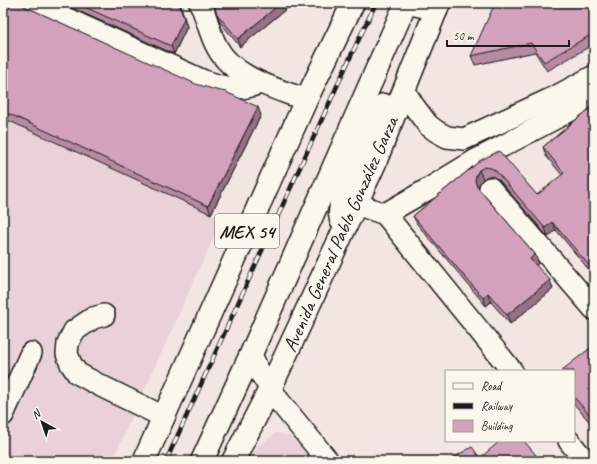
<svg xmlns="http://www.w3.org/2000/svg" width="597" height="464" viewBox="0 0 597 464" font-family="Caveat,sans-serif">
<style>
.built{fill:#ead1d7}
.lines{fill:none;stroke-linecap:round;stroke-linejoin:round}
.minor-casing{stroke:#1c1c1c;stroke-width:24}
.major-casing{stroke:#1c1c1c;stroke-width:25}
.minor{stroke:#fbf7ec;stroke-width:21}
.major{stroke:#fbf7ec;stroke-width:22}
.rail-casing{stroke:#1c1c1c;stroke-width:4.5}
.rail{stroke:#fbf7ec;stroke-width:3;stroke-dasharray:9;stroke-linecap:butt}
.wall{fill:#b68aa2;stroke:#1c1c1c}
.shaded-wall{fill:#947184;stroke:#1c1c1c}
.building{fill:#d4a1bc;stroke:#1c1c1c}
.labels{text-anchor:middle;stroke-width:4;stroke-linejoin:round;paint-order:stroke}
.shield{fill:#fbf7ec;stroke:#5f5e5a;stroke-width:1}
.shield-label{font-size:19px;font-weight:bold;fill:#1c1c1c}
.street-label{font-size:20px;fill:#1c1c1c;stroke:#fbf7ec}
</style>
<rect width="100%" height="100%" fill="#f3e6e2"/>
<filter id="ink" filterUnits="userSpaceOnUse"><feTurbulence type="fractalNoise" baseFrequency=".025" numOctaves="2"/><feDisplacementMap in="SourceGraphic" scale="8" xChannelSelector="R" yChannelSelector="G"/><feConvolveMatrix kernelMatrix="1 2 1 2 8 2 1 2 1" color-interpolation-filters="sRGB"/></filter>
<g filter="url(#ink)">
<g class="built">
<path d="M3 118 222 219 112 461H3Z"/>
<path d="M276 433 292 436 313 461H247L256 448Z"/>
</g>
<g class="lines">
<g class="minor-casing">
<g id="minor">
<path d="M32 3 204 81C215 84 227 89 239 88 247 88 254 85 261 83"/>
<path d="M200 3C207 17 209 33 217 47 233 78 275 88 306 100"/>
<path d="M407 3 437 10"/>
<path d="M404 90 413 105 428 125 436 131 447 137 464 139 555 97 594 76"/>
<path d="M490 188 594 309"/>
<path d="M356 204 385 214 430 188 476 160 594 98"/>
<path d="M385 214 512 371"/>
<path d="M104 315 93 318 74 331 68 343 67 354 71 364 77 373 99 385 164 417"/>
<path d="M251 354 257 368 279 401 328 461"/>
<path d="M3 415 31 353"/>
<path d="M569 441 585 461"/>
</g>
</g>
<g class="major-casing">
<g id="major">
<path d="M341 220 340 214 341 203 357 158 384 105"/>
<path d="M144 461 306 100 353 3"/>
<path d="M202 461 251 354 406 3"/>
<path d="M233 461 270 389 356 204 374 165 439 3"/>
</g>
</g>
<use href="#minor" class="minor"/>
<use href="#major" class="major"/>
<g class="rail-casing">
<path id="rail" d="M166 461 348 62 376 3"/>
</g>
<use href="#rail" class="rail"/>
</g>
<g class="wall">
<path d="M3 3 24 6 261 115 211 214 3 118Z"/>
<path d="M61 3H180L187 27 174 54Z"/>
<path d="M594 3V44L547 71 535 52 475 65 471 56Z"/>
<path d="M292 4 240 47 220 22 215 8Z"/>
<path d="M594 105V276L556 230 548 237 499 180 494 177 488 176 483 179 479 184 478 188 535 254 539 263 536 265 553 289 510 324 491 302 486 306 417 224 413 216 481 160 537 195 562 175 546 156 543 147Z"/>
<path d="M594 345V428L593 426 574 404V371Z"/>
</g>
<g class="shaded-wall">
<path d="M179 3H180L187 27 174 54 171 46Z"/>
<path d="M281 3H291L292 4 240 47 238 39Z"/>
<path d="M258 107 261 115 211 214 208 206Z"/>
<path d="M479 170 483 179 479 184 478 190 475 181 476 175Z"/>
<path d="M552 222 556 230 548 237 545 228Z"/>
<path d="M535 254 539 263 533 268 530 259Z"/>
<path d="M550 280 553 289 510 324 507 315Z"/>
<path d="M488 293 491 302 486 306 483 298Z"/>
</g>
<g class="building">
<path d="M3 3H20L24 6 196 84 216 90 226 92 258 107 208 206 3 111Z"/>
<path d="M76 3H179L184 19 171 46Z"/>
<path d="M221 3H281L238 39 217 14 215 8Z"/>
<path d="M495 3H594V33L544 62 531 43 471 56Z"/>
<path d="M594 105V271L552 222 545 228 496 171 491 168 485 167 479 170 476 175 475 181 477 187 535 254 530 259 550 280 507 315 488 293 483 298 413 216 481 160 499 151 537 195 564 173 543 147Z"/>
<path d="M594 345V420L574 397V371H561Z"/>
<path d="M500 441H524L541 461H450L449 460 472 447 480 458Z"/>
</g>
</g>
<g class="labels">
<rect class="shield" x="215" y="214" width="64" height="34" rx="3"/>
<g class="shield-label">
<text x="247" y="238">MEX 54</text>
</g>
<g class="street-label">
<text transform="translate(340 234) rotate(-66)" y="7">Avenida General Pablo González Garza</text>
</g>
</g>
<rect width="597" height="464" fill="none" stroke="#fbf7ec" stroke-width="16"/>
<rect x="8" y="8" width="581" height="448" fill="none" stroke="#1c1c1c" stroke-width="1.5" filter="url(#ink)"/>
<rect x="445" y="370" width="130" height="72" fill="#fbf7ec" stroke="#a29f99"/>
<rect x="453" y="383" width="20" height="6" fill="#fbf7ec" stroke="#a29f99"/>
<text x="481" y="390" font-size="12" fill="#1c1c1c">Road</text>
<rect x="453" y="403" width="20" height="6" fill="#1c1c1c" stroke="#a29f99"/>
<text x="481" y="410" font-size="12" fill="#1c1c1c">Railway</text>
<rect x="453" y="420" width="20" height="12" fill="#d4a1bc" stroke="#a29f99"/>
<text x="481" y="430" font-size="12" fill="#1c1c1c">Building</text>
<g transform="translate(42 422) rotate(320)" stroke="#fbf7ec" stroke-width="3" paint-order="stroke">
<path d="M0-3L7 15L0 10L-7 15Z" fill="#1c1c1c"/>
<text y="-6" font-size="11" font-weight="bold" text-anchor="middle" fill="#1c1c1c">N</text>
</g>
<path d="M447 40v6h122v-6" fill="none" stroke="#1c1c1c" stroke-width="2"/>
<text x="453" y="40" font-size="12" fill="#1c1c1c" stroke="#fbf7ec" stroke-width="3" paint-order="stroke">50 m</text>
</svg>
